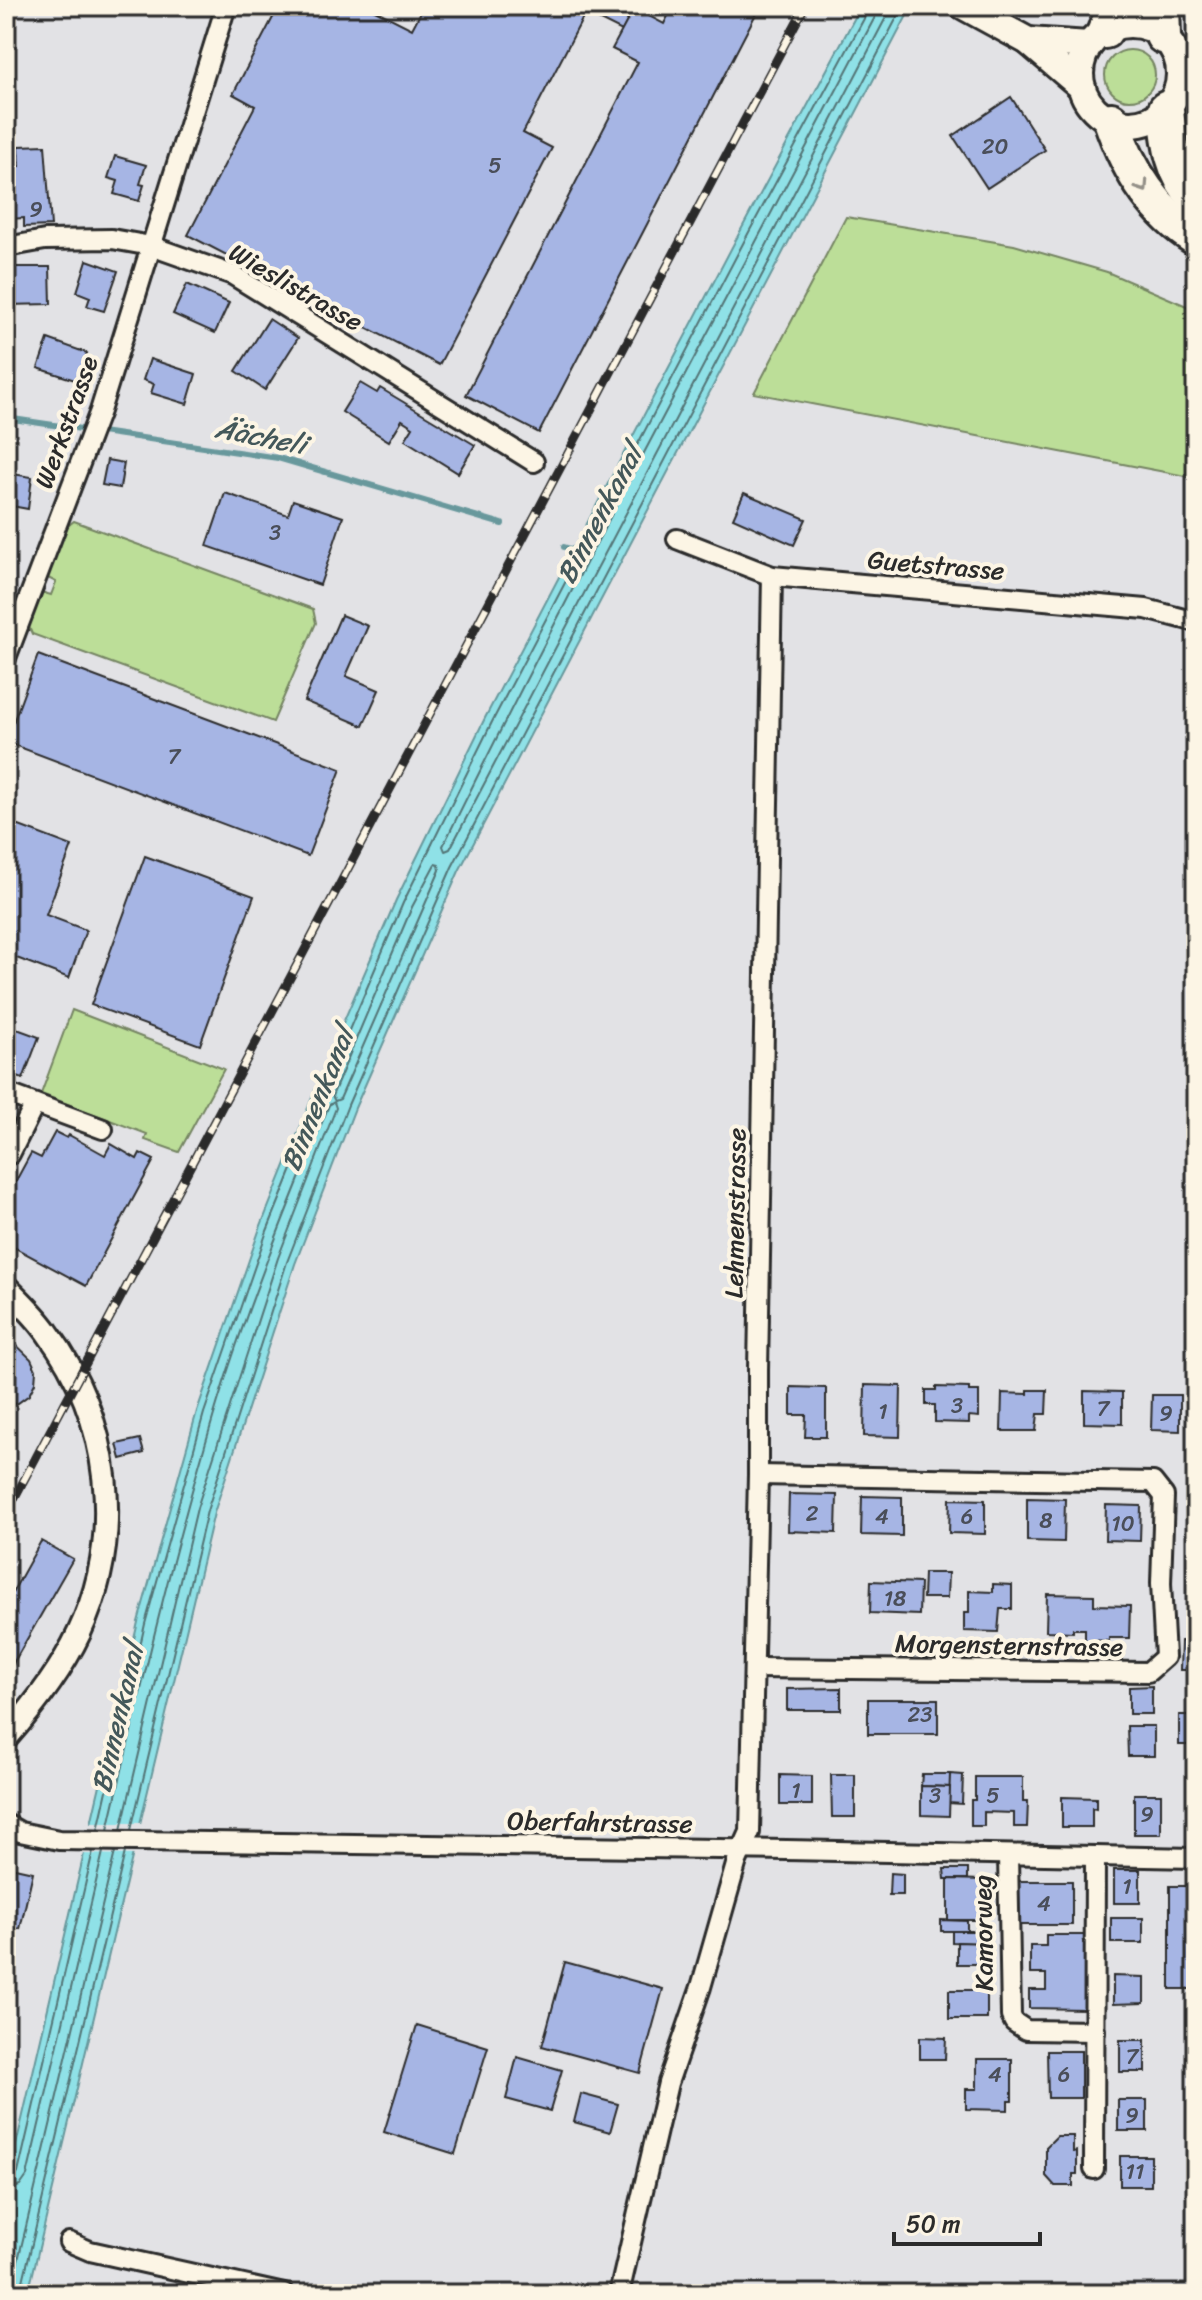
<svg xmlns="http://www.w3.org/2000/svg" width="1202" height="2300" viewBox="0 0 1202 2300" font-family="Sriracha,sans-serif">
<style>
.green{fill:#bcde98;stroke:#748462;stroke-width:2}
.water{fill:#8fe1e7;stroke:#67989c;stroke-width:2}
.pier{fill:#e2e2e5}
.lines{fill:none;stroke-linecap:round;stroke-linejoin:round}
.shore{stroke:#537476;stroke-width:2}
.stream{stroke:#67989c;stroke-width:6}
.building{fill:#a6b5e4;stroke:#2b2b2b;stroke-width:2}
.minor-casing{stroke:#2b2b2b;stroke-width:24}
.tertiary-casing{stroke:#2b2b2b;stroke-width:28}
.secondary-casing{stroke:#2b2b2b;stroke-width:32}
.motorway-casing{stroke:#2b2b2b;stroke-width:40}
.minor{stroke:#fcf5e5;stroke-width:18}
.tertiary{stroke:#fcf5e5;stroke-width:22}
.secondary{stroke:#fcf5e5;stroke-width:26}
.motorway{stroke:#fcf5e5;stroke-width:34}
.rail-casing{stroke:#2b2b2b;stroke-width:9}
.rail{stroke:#fcf5e5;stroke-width:6;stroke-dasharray:18;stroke-linecap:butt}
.oneway{stroke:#949088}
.labels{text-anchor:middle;stroke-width:8;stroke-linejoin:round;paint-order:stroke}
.number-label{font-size:22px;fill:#4a4e59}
.street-label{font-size:26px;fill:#2b2b2b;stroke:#fcf5e5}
.water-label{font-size:28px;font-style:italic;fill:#44585a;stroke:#fcf5e5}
</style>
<rect width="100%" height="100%" fill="#e2e2e5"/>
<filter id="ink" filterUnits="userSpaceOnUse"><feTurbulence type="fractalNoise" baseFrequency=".0125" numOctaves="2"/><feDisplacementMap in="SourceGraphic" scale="16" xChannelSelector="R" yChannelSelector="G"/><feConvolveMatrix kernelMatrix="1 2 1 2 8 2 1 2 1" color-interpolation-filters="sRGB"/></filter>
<g filter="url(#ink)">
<g class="green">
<circle cx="1130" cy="75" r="25"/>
<path d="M846 217 1014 245 1107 272 1196 310V478L754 393Z"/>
<path d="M74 521 313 609 316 623 273 722 32 634 28 625 41 592 51 595 56 582 46 577 64 529Z"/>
<path d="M72 1010 224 1069 179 1152 145 1140 147 1134 41 1094Z"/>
</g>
<path class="water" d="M861 6H912L459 871 355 1108 295 1264 214 1513 28 2294H6V2188L138 1622 197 1411 260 1228 330 1053 396 900 485 718 742 228Z"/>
<path class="pier" d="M87 1823H145L137 1855 80 1854Z"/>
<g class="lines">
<g class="shore">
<path d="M878 6 875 17C730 293 580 566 443 846L445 851 450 849 892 6"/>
<path d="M435 864 439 865 440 870 340 1099 335 1101 332 1096 412 907Z"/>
<path d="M98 1830 145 1624 204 1413 267 1231 338 1056 403 903 492 722 749 232 867 13 868 6"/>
<path d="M108 1830C140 1692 172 1554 213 1418 245 1311 287 1208 329 1105L334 1102 336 1108 278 1258 197 1508 121 1830"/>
<path d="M131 1830 207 1511 287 1262 348 1105 452 867 903 6"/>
<path d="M6 2180 13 2179 18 2173 93 1851"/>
<path d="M6 2190 20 2186 27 2176 103 1852"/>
<path d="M10 2294 115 1852"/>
<path d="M20 2294 125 1852"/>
</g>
<g class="stream">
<path d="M6 418 278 458 502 524"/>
<path d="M564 547 580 552"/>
</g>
</g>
<g class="building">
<path d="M279 6H367L412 29 424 6H589L523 133 552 148 439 365 188 235 255 106 233 94Z"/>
<path d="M589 6H630L634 8 622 31 586 13Z"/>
<path d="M673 6H760L539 433 466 395 638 62 612 49 634 8 664 24Z"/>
<path d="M1011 97 1045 150 987 188 953 136Z"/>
<path d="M45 145 51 226 24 227V218L9 219 6 164V167L20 166 19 146Z"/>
<path d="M115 156 146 165 140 184 144 185 139 201 114 194 118 181 108 178Z"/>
<path d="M87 260 118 271 104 311 87 306 90 297 77 292Z"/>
<path d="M6 267H50L51 304 6 305Z"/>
<path d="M187 284 229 303 215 333 173 314Z"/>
<path d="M269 319 298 338 265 390 236 371Z"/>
<path d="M48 339 87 353 78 381 38 368Z"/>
<path d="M150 359 196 374 187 404 151 393 154 384 143 380Z"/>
<path d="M360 383 377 393 380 388 475 445 458 473 405 440 413 427 402 420 389 441 342 412Z"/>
<path d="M107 460 124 463 120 488 102 485Z"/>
<path d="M6 473 32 477 28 509 6 505Z"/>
<path d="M225 493 288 515 293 500 343 517 320 585 207 546Z"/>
<path d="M744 493 806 519 794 545 733 518Z"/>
<path d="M341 615 368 626 346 676 379 690 363 726 304 701Z"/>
<path d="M38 655 341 769 308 856 6 742Z"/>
<path d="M6 821 72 846 46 915 86 930 69 978 6 954V873L12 858 6 856Z"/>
<path d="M145 856 254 896 200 1045 91 1005Z"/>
<path d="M6 1025 39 1037 23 1079 6 1073Z"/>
<path d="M55 1132 67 1138 69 1135 105 1155 111 1144 137 1159 140 1153 154 1160 86 1286 6 1243V1199L31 1153 41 1158Z"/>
<path d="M6 1331 7 1336 31 1359 36 1370 35 1383 29 1395 18 1403 6 1406Z"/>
<path d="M865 1385 901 1386 900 1437 864 1436Z"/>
<path d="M791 1387 826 1388V1437H805L806 1415H791Z"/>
<path d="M936 1387 969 1388V1391H979V1417L969 1416V1423L935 1422V1405H926V1390H936Z"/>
<path d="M1028 1390H1047L1046 1414H1038L1036 1431H1001L1002 1393 1028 1394Z"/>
<path d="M1084 1391 1122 1392V1424L1084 1423Z"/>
<path d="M1152 1395H1180V1431L1151 1430Z"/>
<path d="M140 1439 144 1453 121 1459 117 1444Z"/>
<rect x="1192" y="1471" width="4" height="28"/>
<path d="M789 1494 837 1495 836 1533 788 1531Z"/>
<path d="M862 1496 902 1497V1536L861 1535Z"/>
<path d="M1027 1498 1065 1499 1064 1542 1027 1541Z"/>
<path d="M950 1499 985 1500V1534L949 1533Z"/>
<path d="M1106 1505 1141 1506 1140 1541 1105 1540Z"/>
<path d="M41 1541 73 1559 14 1662 6 1693V1604Z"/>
<path d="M924 1573H948L947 1598H923Z"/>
<path d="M871 1581 920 1583 919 1615 870 1613Z"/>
<path d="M993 1584 1012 1585V1609H1000L998 1632 964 1631V1613H969V1591L993 1592Z"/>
<path d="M1047 1594 1094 1595V1605L1130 1606 1129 1638H1109V1641L1085 1640V1629H1073V1632L1046 1631Z"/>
<path d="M1181 1641H1196V1670H1180Z"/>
<path d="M1152 1686V1714H1129V1687Z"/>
<path d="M841 1688V1710H787V1689Z"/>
<rect x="868" y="1699" width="70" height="35"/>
<rect x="1179" y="1715" width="17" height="30"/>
<path d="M1127 1726H1154V1756H1128Z"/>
<path d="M922 1774H950V1787L921 1786Z"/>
<path d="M950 1774 963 1775 962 1804 949 1803Z"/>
<path d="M780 1775 812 1776V1805H780Z"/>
<path d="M831 1775H855V1817H832Z"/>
<path d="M975 1777H1023V1801H1028L1027 1827H1014V1813L984 1812V1826H971V1800H975Z"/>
<path d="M921 1786 950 1787 949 1816 921 1815Z"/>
<rect x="1134" y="1794" width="27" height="40"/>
<path d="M1062 1797 1096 1798V1809L1092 1808V1827H1062Z"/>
<path d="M6 1866 33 1872 20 1929 6 1926Z"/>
<path d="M944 1869H968V1879H945Z"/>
<rect x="1114" y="1870" width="26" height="33"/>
<path d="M890 1873 903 1874V1895H889Z"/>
<path d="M948 1879 983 1880V1920H948Z"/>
<path d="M1017 1881H1072V1925H1016Z"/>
<rect x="1170" y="1886" width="26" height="103"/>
<rect x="1111" y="1918" width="32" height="25"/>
<path d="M941 1920 967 1921V1931H941Z"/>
<path d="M952 1931H977V1943L952 1942Z"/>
<path d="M1046 1935H1084V2009L1029 2008V1990H1046V1974H1030V1946H1046Z"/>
<path d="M957 1942 988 1943V1964H957Z"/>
<path d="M565 1962 663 1989 640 2073 542 2046Z"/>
<path d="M1113 1976 1144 1977V2003L1113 2004Z"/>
<rect x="949" y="1990" width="38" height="29"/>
<path d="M417 2025 488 2047 455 2154 384 2132Z"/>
<path d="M920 2037 946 2038 945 2059H920Z"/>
<rect x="1120" y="2040" width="25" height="32"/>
<path d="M1047 2051H1081V2098H1048Z"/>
<path d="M517 2057 562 2070 550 2111 506 2099Z"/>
<path d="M977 2059H1012V2101H1008V2110L966 2109V2089H977Z"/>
<path d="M581 2094 618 2104 610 2132 574 2122Z"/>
<rect x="1118" y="2100" width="29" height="31"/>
<path d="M1057 2136H1073V2152L1077 2151V2174H1073V2186H1055L1046 2176V2147Z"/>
<rect x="1120" y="2156" width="31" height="30"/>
</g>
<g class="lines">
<g class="minor-casing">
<g id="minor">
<path d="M6 247 45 240 112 239 151 246 233 275 534 462"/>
<path d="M677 539 772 576 1146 609 1196 622"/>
<path d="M6 658 100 411 226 6"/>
<path d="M6 1093 103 1129"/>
<path d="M10 1154 35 1104"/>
<path d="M754 1668 1148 1672 1165 1657 1161 1583 1164 1496 1153 1482 758 1475"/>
<path d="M6 1824 20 1832 59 1840 787 1850 1196 1858"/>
<path d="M1008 1855 1011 2016 1014 2022 1026 2030 1095 2031"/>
<path d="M1094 2169 1095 1856"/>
<path d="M69 2242 90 2251 284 2294"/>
<path d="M619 2294 668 2083 701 1987 737 1861 750 1832 758 1475V1370L772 576"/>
</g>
</g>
<g class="tertiary-casing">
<path id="tertiary" d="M6 1287C20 1301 35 1315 47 1332 111 1418 125 1535 79 1633 61 1671 34 1706 6 1738"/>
</g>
<g class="secondary-casing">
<g id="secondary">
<path d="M964 6 1028 41 1082 87"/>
<circle cx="1130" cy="74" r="50"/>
<path d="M1028 41 1089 45"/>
</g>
</g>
<g class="motorway-casing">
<g id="motorway">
<path d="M1162 6 1163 36"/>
<path d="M1105 31 1117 6"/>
<path d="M1166 109C1169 142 1172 173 1196 198"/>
<path d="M1111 120C1127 167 1153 211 1196 238"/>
</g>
</g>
<use href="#minor" class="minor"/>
<use href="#tertiary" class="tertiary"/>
<use href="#secondary" class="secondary"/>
<use href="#motorway" class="motorway"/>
<g class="rail-casing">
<path id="rail" d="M6 1514 805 6"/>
</g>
<use href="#rail" class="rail"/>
</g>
<defs><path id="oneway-chevron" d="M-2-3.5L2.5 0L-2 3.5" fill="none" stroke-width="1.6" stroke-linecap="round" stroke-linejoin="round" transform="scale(2)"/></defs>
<use class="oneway" href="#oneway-chevron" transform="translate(1143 187) rotate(57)"/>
</g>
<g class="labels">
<g class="number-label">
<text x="995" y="154">20</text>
<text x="495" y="173">5</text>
<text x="36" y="217">9</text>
<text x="275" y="540">3</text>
<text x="174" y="764">7</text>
<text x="957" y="1413">3</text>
<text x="1103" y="1416">7</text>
<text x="883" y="1419">1</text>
<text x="1166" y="1421">9</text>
<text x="812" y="1521">2</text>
<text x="882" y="1524">4</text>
<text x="967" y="1524">6</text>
<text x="1046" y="1528">8</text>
<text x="1123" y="1531">10</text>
<text x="895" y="1606">18</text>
<text x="920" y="1722">23</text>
<text x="796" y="1798">1</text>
<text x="935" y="1803">3</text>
<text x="993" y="1803">5</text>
<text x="1147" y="1822">9</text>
<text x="1127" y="1894">1</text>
<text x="1044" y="1911">4</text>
<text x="1132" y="2064">7</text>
<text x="995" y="2082">4</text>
<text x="1064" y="2082">6</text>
<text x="1132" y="2123">9</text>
<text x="1135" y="2179">11</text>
</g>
<g class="street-label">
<text transform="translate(296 287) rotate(30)" y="9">Wieslistrasse</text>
<text transform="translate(66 422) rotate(-70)" y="9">Werkstrasse</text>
<text transform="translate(936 565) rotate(5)" y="9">Guetstrasse</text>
<text transform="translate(735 1213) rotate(-89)" y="9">Lehmenstrasse</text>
<text transform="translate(1009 1645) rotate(1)" y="9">Morgensternstrasse</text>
<text transform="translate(600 1822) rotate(1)" y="9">Oberfahrstrasse</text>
<text transform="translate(983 1933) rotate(-91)" y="9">Kamorweg</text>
</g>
<g class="water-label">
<text transform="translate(261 436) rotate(11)" y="10">Äächeli</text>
<text transform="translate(599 514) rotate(-62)" y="10">Binnenkanal</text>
<text transform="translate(317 1099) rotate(-68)" y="10">Binnenkanal</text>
<text transform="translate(117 1718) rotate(-77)" y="10">Binnenkanal</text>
</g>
</g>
<rect width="1202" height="2300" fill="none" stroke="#fcf5e5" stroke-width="32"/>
<rect x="16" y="16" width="1170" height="2268" fill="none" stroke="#2b2b2b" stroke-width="3" filter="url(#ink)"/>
<path d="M894 2232v12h146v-12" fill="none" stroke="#2b2b2b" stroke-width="4"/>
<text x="906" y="2232" font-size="24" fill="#2b2b2b" stroke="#fcf5e5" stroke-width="6" paint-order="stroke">50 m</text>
</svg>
